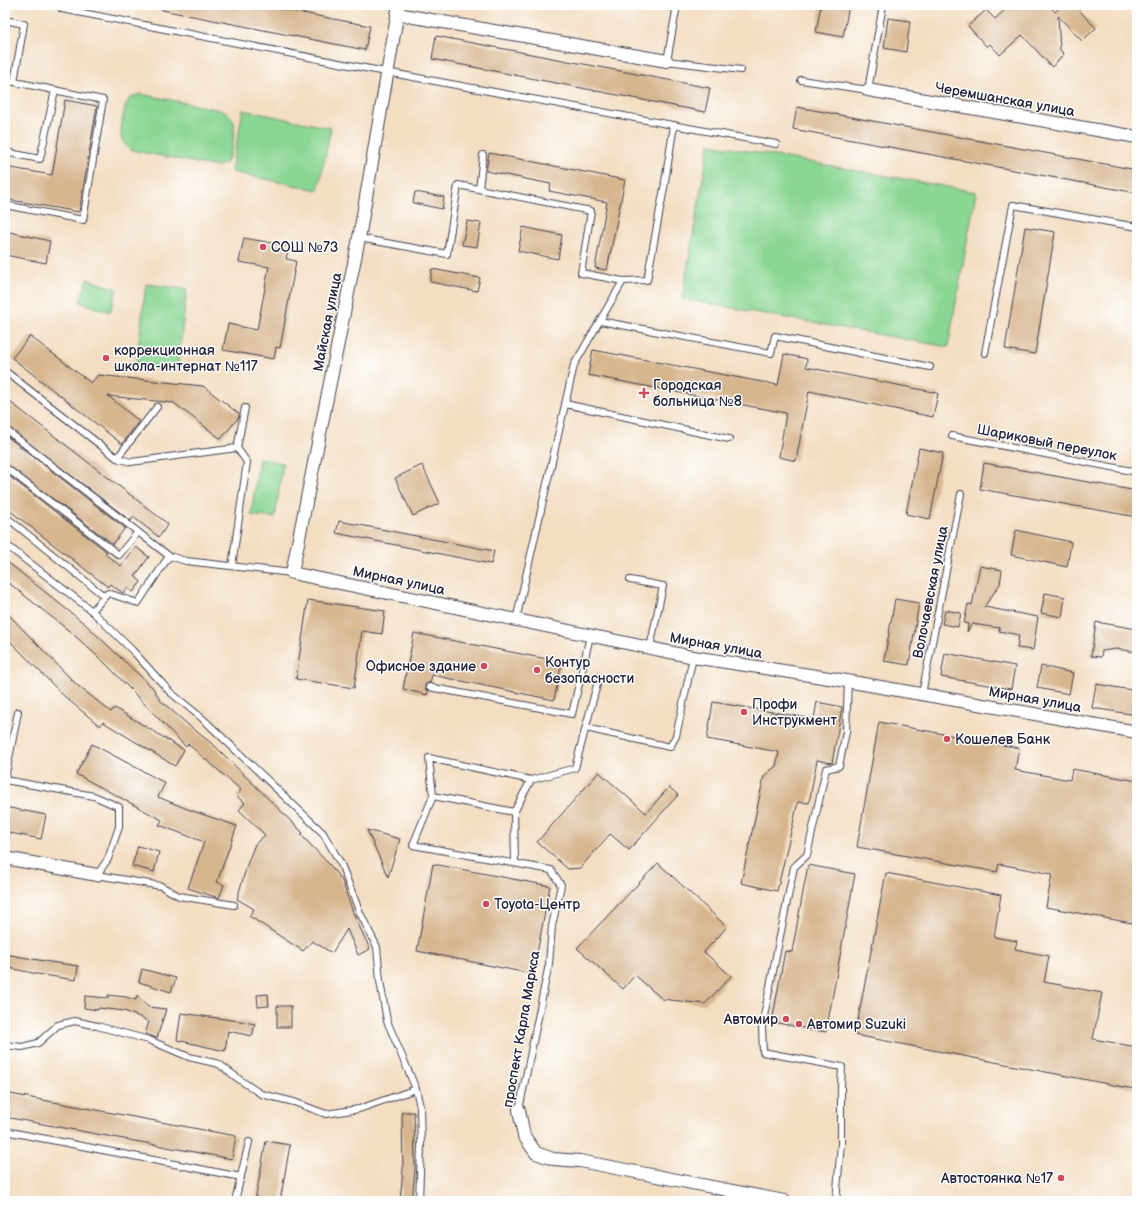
<svg xmlns="http://www.w3.org/2000/svg" width="1142" height="1206" viewBox="0 0 1142 1206" font-family="'Balsamiq Sans',sans-serif">
<style>
.green{fill:#8ad693;stroke:#567c67}
.building{fill:#d7b68f}
.lines{fill:none;stroke-linecap:round;stroke-linejoin:round}
.service-casing{stroke:#413e4f;stroke-width:8}
.minor-casing{stroke:#413e4f;stroke-width:14}
.service{stroke:#fff;stroke-width:6}
.minor{stroke:#fff;stroke-width:12}
.poi-dot{fill:#d1495b;stroke:#fff;stroke-width:1.5}
.labels{text-anchor:middle;stroke-width:3;stroke-linejoin:round;paint-order:stroke}
.street-label{font-size:14px;fill:#22223b;stroke:#fff}
.poi-label{font-size:14px;fill:#22223b;stroke:#fff;text-anchor:start}
</style>
<rect width="100%" height="100%" fill="#fff"/>
<filter id="ink" filterUnits="userSpaceOnUse"><feTurbulence type="fractalNoise" baseFrequency=".025" numOctaves="2"/><feDisplacementMap in="SourceGraphic" scale="8" xChannelSelector="R" yChannelSelector="G"/><feConvolveMatrix kernelMatrix="1 2 1 2 8 2 1 2 1" color-interpolation-filters="sRGB"/></filter>
<filter id="wash" filterUnits="userSpaceOnUse"><feTurbulence type="fractalNoise" baseFrequency=".012" numOctaves="4" result="noise"/><feDisplacementMap in="SourceGraphic" scale="16" xChannelSelector="R" yChannelSelector="G"/><feGaussianBlur stdDeviation="0.9" result="paint"/><feColorMatrix in="noise" values="0 0 0 0 0 0 0 0 0 0 0 0 0 0 0 0 0 1.4 0 .05"/><feComposite in="paint" operator="in"/></filter>
<g filter="url(#wash)">
<rect width="100%" height="100%" fill="#f3dec2"/>
<g class="green">
<path d="M141 94 225 111C229 115 233 118 234 123 236 131 231 155 227 161 223 166 218 166 212 166L131 150C128 147 124 144 122 140 119 133 124 105 129 99 133 96 137 95 141 94Z"/>
<path d="M243 110 331 128 318 190 231 172Z"/>
<path d="M709 144 976 192 948 347 682 299Z"/>
<path d="M87 279 117 289 110 312 80 302Z"/>
<path d="M146 284 187 289 177 371 136 366Z"/>
<path d="M259 459 283 463 275 518 251 515Z"/>
</g>
<g id="blocks">
<g class="building">
<path d="M162 5H261L370 26 365 50 162 10Z"/>
<path d="M821 5H849L843 37 816 32Z"/>
<path d="M1010 5H1048L1055 12 1063 5H1074L1096 28 1082 41 1058 16 1060 50 1064 54 1052 67 1022 35 1000 55 990 44 987 47 968 26 986 10 995 19Z"/>
<path d="M888 18 910 21 906 52 884 48Z"/>
<path d="M436 36 710 88 705 112 432 59Z"/>
<path d="M65 100 97 106 79 212 5 199V167L52 175Z"/>
<path d="M797 107 1137 170V193L793 129Z"/>
<path d="M489 153 625 180 607 270 595 268 607 202 549 191 551 184 486 171Z"/>
<path d="M415 192 444 197 442 209 413 203Z"/>
<path d="M467 221 481 223 477 247 462 245Z"/>
<path d="M523 227 562 235 558 259 518 251Z"/>
<path d="M1025 227 1055 232 1035 354 1005 349Z"/>
<path d="M5 231 50 241 46 263 5 255Z"/>
<path d="M244 238 289 246 286 259 296 261 280 348 276 347 274 359 223 350 228 324 257 330 269 267 239 262Z"/>
<path d="M432 269 480 278 477 291 430 282Z"/>
<path d="M30 336 91 383 98 375 203 386 239 414V417L221 439 174 403 108 396 139 421 122 444 12 358Z"/>
<path d="M593 350 778 385 784 354 807 359 806 367 938 393 933 417 809 391 796 461 779 457 786 413 588 375Z"/>
<path d="M5 398 168 524 159 537 133 517 131 521 5 425Z"/>
<path d="M5 435 125 528 113 544 5 463Z"/>
<path d="M919 448 943 453 930 519 906 514Z"/>
<path d="M984 463 1137 491V517L980 489Z"/>
<path d="M422 465 440 503 413 516 395 478Z"/>
<path d="M5 473 107 552 105 554 121 566 136 547 149 557 135 576 141 582 133 592 127 588 123 593 110 584 108 587 5 507Z"/>
<path d="M339 521 494 551 491 564 336 533Z"/>
<path d="M1016 530 1071 542 1067 567 1011 555Z"/>
<path d="M5 560 85 624 153 688 160 700 186 723 216 747 303 833 301 835 330 865 342 881 354 915 370 949 358 955 347 929 332 953 312 941 303 951 249 916 254 909 237 899 248 862 255 844 265 835 239 810 245 803 236 796 241 790 188 744 186 747 106 664 73 634 5 580Z"/>
<path d="M980 566 1002 570 1000 584 984 607 1038 617 1033 650 1017 648 1019 635 999 631 1000 628 972 624 967 632 968 624 964 623 968 604 972 605Z"/>
<path d="M1045 593 1065 597 1062 617 1041 613Z"/>
<path d="M895 599 919 603 909 665 884 661Z"/>
<path d="M308 600 385 611 382 634 362 631 354 688 296 679Z"/>
<path d="M945 610 961 613 958 627 942 624Z"/>
<path d="M5 611 77 685 111 712 115 708 184 750 175 766 103 722 100 726 65 697 5 636Z"/>
<path d="M1096 622 1137 629V652L1116 649 1102 651 1101 657 1091 656Z"/>
<path d="M414 633 562 662 554 700 432 675 430 683H427L425 686V689L428 691 427 695 403 689Z"/>
<path d="M945 653 1015 666 1011 689 941 677Z"/>
<path d="M1041 666 1073 673 1069 694 1037 688Z"/>
<path d="M1096 684 1137 691V715L1092 708Z"/>
<path d="M713 702 814 719 817 702 842 707 832 763 817 760 809 803 798 802 777 891 741 883 764 776 776 766 779 752 707 739Z"/>
<path d="M879 722 1019 748 1015 770 1070 780 1072 769 1137 781V924L1046 907 1052 874 999 864 997 872 857 847Z"/>
<path d="M92 744 165 783 158 797 190 810 237 826 217 882 224 885 219 898 188 888 204 842 159 825 162 820 76 774Z"/>
<path d="M599 772 646 813 669 787 678 795 629 850 610 834 580 868 568 869 537 842Z"/>
<path d="M5 807 46 815 41 839 5 832Z"/>
<path d="M367 830 400 839 388 877Z"/>
<path d="M138 846 159 852 154 872 132 866Z"/>
<path d="M658 863 727 927 704 952 731 976 705 1004 662 999 635 975 623 989 577 948Z"/>
<path d="M433 864 550 886 533 974 417 951Z"/>
<path d="M808 865 855 874 826 1032 772 1022 785 951 792 952Z"/>
<path d="M886 873 1001 895 994 937 1017 941 1015 949 1049 956 1044 982 1102 993 1093 1039 1137 1047V1070L1134 1089 855 1035Z"/>
<path d="M5 954 50 962 78 966 76 980 37 974 5 967Z"/>
<path d="M142 969 176 978 171 992 139 982Z"/>
<path d="M268 994 269 1006 258 1007 257 995Z"/>
<path d="M108 995 126 997 136 1000 137 995 148 1007 166 1009 157 1038 145 1034 149 1022 140 1017 124 1011 99 1008 98 1010 84 1008 85 996 108 998Z"/>
<rect x="277" y="1006" width="14" height="21"/>
<path d="M181 1013 239 1021 255 1024 252 1036 228 1031 225 1051 177 1040Z"/>
<path d="M5 1093 236 1136 232 1159 5 1117Z"/>
<path d="M402 1112H414L415 1169 412 1201H400L403 1169Z"/>
<path d="M266 1141 290 1145 280 1201H255Z"/>
</g>
</g>
</g>
<g filter="url(#ink)">
<use href="#blocks" fill-opacity="0" stroke="#413e4f" stroke-width="1"/>
<g class="lines">
<g class="service-casing">
<g id="service">
<path d="M677 5 667 61 741 70"/>
<path d="M62 9 375 70 776 144"/>
<path d="M5 20 24 24 14 82"/>
<path d="M5 80 103 100 83 220 5 205"/>
<path d="M801 80 868 90 883 5"/>
<path d="M5 152 40 159 55 90"/>
<path d="M479 189 483 155"/>
<path d="M359 238 447 254 458 185 591 211 581 273 623 281"/>
<path d="M600 321 771 353 775 336 930 367"/>
<path d="M985 353 1013 205 1137 227"/>
<path d="M5 371 117 458 131 462 237 448 247 462 232 566"/>
<path d="M565 404 729 439"/>
<path d="M5 429 169 556"/>
<path d="M952 436 1137 472"/>
<path d="M237 448 245 408"/>
<path d="M117 458 157 407"/>
<path d="M5 467 119 555 138 532"/>
<path d="M5 516 104 596"/>
<path d="M5 544 92 611 132 650 170 692 203 719 323 833 341 864 360 913 377 947 380 981 387 1021 416 1089 420 1107 421 1146 419 1201"/>
<path d="M630 580 663 586 650 648"/>
<path d="M92 611 108 593 138 603 169 556 186 561 292 573"/>
<path d="M516 620 574 365 623 281 647 280 664 188 674 125"/>
<path d="M429 687 572 714 590 636"/>
<path d="M922 694 961 494"/>
<path d="M586 728 670 747 676 736 693 657"/>
<path d="M5 779 18 712"/>
<path d="M5 780 94 796 119 807V827L108 859 97 875 161 886 179 896 234 905"/>
<path d="M433 796 514 812"/>
<path d="M515 863 514 812 531 780 575 768 599 677"/>
<path d="M5 1045 22 1047 38 1043 58 1025 75 1021 97 1026 149 1040 189 1057 219 1064 240 1080 261 1094 294 1102 326 1114 359 1109 416 1089"/>
<path d="M519 1110 549 964 552 926 561 885 551 870 413 845 433 796 429 758 531 780"/>
<path d="M5 1131 241 1177"/>
<path d="M235 1201 249 1142"/>
<path d="M726 1201 731 1190"/>
<path d="M836 1201 841 1144V1086L842 1067 763 1052 762 1026 794 867 807 855 826 769 839 766 846 732 848 681"/>
</g>
</g>
<g class="minor-casing">
<g id="minor">
<path d="M399 5 359 238 292 573 693 657 835 679 1137 732"/>
<path d="M397 14 667 61"/>
<path d="M868 90 1137 137"/>
<path d="M5 858 97 875"/>
<path d="M519 1110 524 1136 536 1153 553 1159 580 1161 784 1201"/>
</g>
</g>
<use href="#service" class="service"/>
<use href="#minor" class="minor"/>
</g>
</g>
<g class="poi-dot">
<circle cx="263" cy="247" r="4"/>
<circle cx="106" cy="358" r="4"/>
<path d="M642 387h4v4h4v4h-4v4h-4v-4h-4v-4h4z"/>
<circle cx="484" cy="666" r="4"/>
<circle cx="537" cy="670" r="4"/>
<circle cx="744" cy="712" r="4"/>
<circle cx="947" cy="739" r="4"/>
<circle cx="486" cy="904" r="4"/>
<circle cx="786" cy="1019" r="4"/>
<circle cx="799" cy="1024" r="4"/>
<circle cx="1061" cy="1178" r="4"/>
</g>
<g class="labels">
<g class="street-label">
<text transform="translate(1005 99) rotate(10)" y="5">Черемшанская улица</text>
<text transform="translate(327 322) rotate(-79)" y="5">Майская улица</text>
<text transform="translate(1047 442) rotate(11)" y="5">Шариковый переулок</text>
<text transform="translate(399 580) rotate(12)" y="5">Мирная улица</text>
<text transform="translate(930 592) rotate(-79)" y="5">Волочаевская улица</text>
<text transform="translate(716 645) rotate(10)" y="5">Мирная улица</text>
<text transform="translate(1035 699) rotate(10)" y="5">Мирная улица</text>
<text transform="translate(521 1029) rotate(-80)" y="5">проспект Карла Маркса</text>
</g>
<g class="poi-label">
<text x="271" y="252">СОШ №73</text>
<text x="114" y="355">коррекционная<tspan x="114" dy="16">школа-интернат №117</tspan></text>
<text x="653" y="390">Городская<tspan x="653" dy="16">больница №8</tspan></text>
<text x="545" y="667">Контур<tspan x="545" dy="16">безопасности</tspan></text>
<text x="476" y="671" text-anchor="end">Офисное здание</text>
<text x="752" y="709">Профи<tspan x="752" dy="16">Инструкмент</tspan></text>
<text x="955" y="744">Кошелев Банк</text>
<text x="494" y="909">Toyota-Центр</text>
<text x="778" y="1024" text-anchor="end">Автомир</text>
<text x="807" y="1029">Автомир Suzuki</text>
<text x="1053" y="1183" text-anchor="end">Автостоянка №17</text>
</g>
</g>
<rect width="1142" height="1206" fill="none" stroke="#fff" stroke-width="20"/>
</svg>
